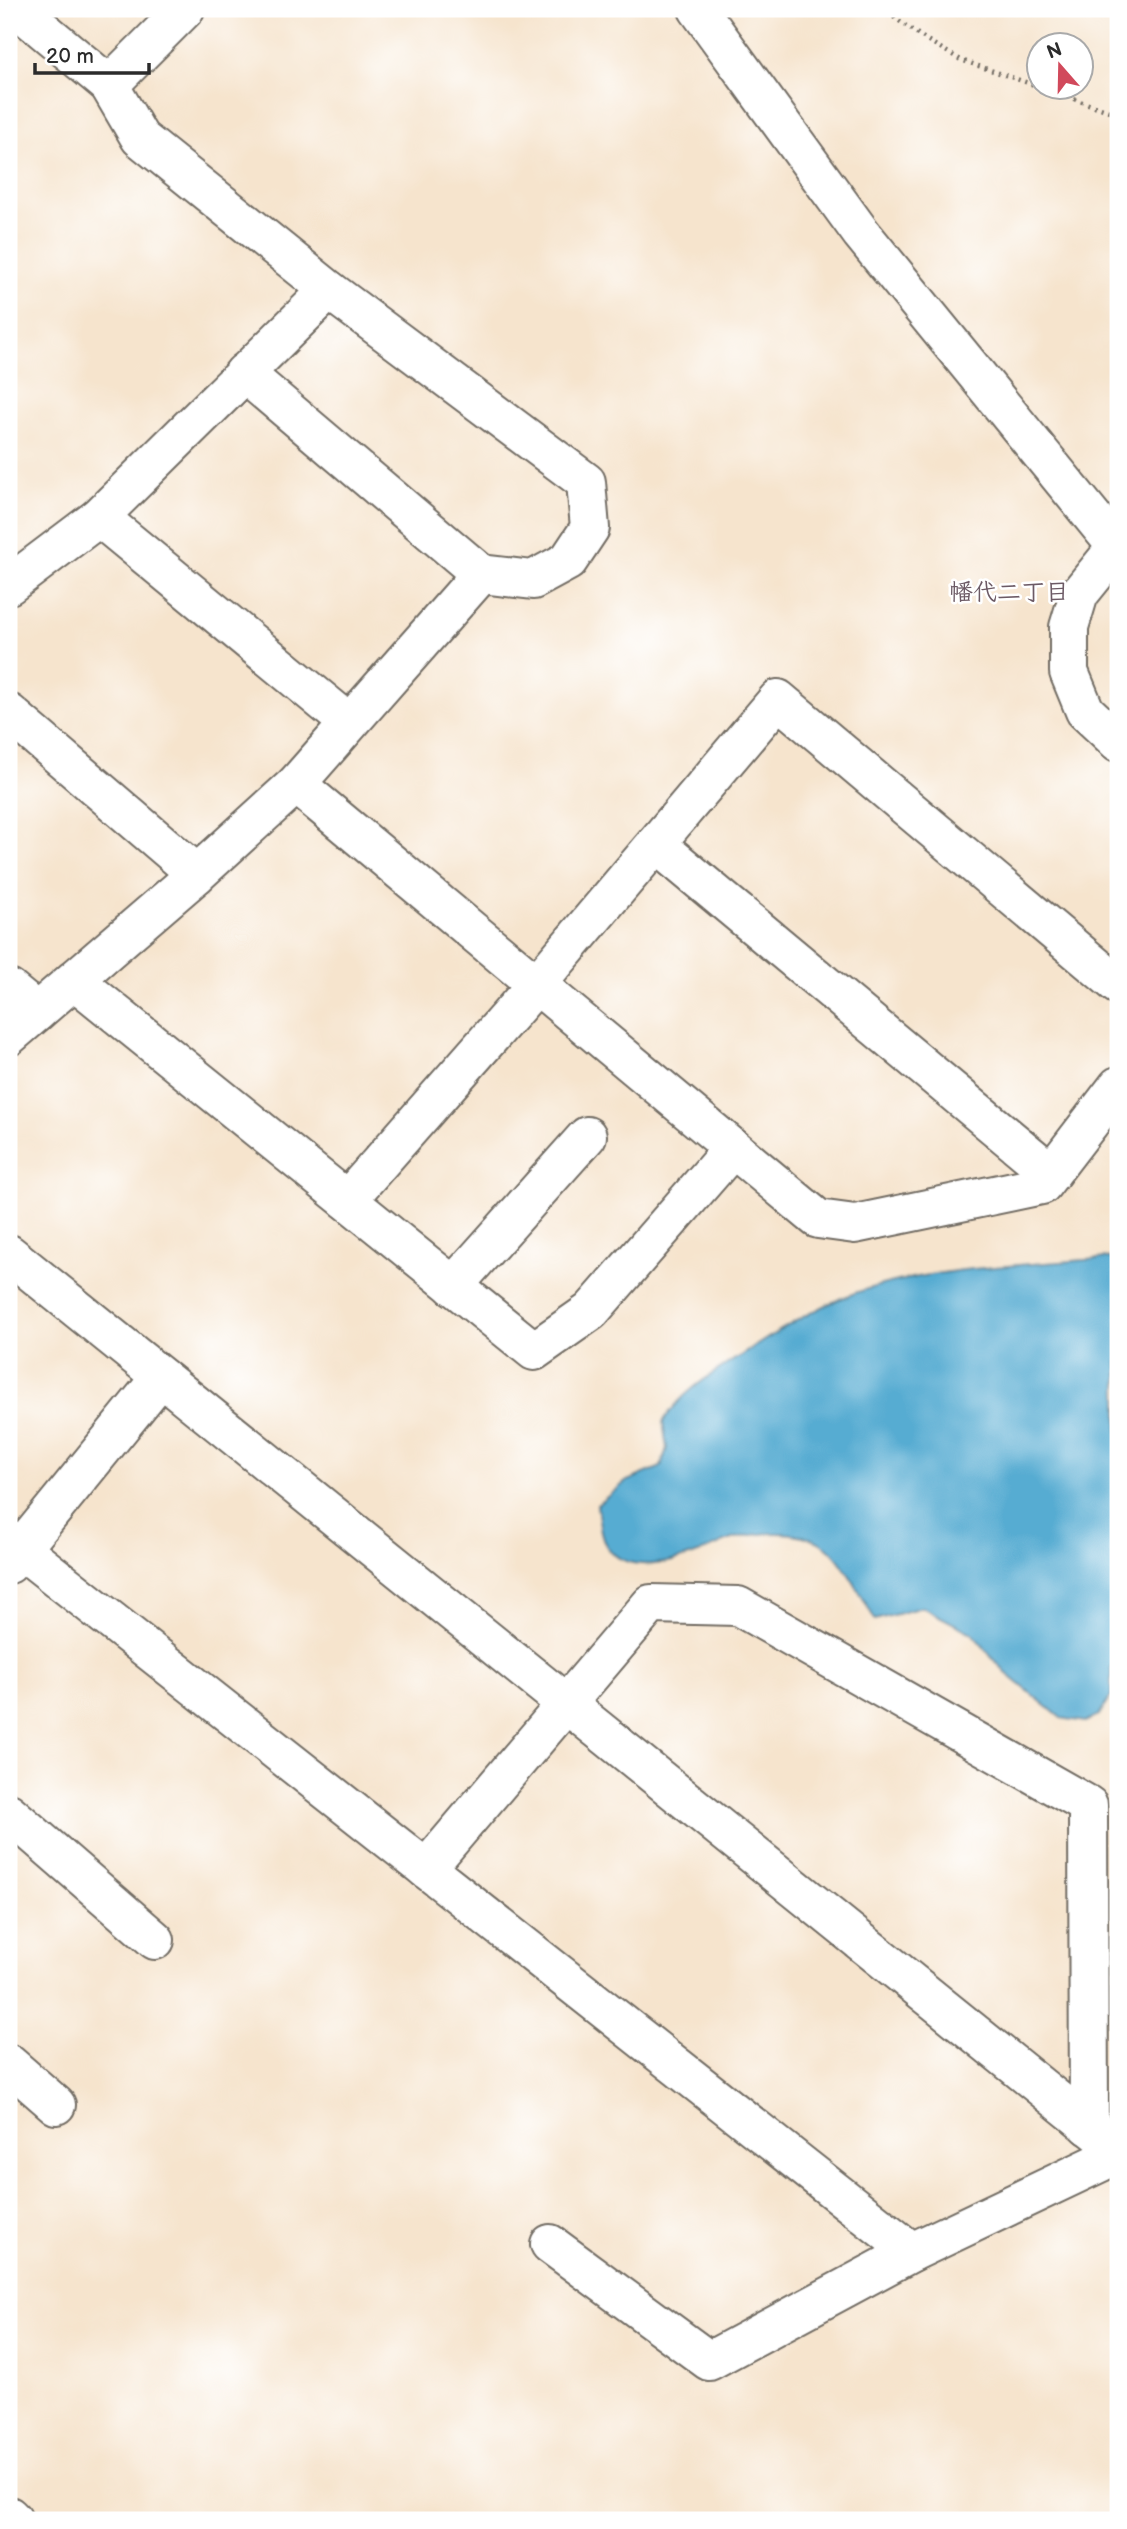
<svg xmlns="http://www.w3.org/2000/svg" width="1127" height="2529" viewBox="0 0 1127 2529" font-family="'Balsamiq Sans','Klee One',sans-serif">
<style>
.water{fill:#56acd2;stroke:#406c7e;stroke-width:2}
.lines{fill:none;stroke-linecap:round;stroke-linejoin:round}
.minor-casing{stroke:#726c64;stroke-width:42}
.tertiary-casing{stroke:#726c64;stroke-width:42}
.path{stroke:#726c64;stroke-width:4.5;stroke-dasharray:2 5;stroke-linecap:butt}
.minor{stroke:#fff;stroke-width:38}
.tertiary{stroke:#fff;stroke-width:38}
.labels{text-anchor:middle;stroke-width:5;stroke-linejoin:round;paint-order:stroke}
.neighbourhood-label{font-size:24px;font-weight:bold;fill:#6c5a65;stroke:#fff}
</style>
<rect width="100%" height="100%" fill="#fff"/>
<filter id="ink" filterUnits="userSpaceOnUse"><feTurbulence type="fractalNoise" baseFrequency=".0143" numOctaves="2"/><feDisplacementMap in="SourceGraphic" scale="14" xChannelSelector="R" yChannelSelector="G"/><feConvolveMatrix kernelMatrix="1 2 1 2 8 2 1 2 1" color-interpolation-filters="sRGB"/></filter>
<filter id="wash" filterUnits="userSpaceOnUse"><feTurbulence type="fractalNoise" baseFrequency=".00686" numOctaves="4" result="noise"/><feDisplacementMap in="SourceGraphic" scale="28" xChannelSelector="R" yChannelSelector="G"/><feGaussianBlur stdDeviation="1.57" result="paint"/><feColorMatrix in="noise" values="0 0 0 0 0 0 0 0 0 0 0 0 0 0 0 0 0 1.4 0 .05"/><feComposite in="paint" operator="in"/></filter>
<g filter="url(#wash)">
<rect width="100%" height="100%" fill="#f6e4cd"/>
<path class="water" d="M1118 1257V1652L1111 1669V1696L1099 1715 1085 1722 1061 1718 1006 1673 972 1633 922 1607 875 1620C864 1600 842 1557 824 1545 799 1529 763 1532 736 1538 724 1541 713 1548 701 1552 675 1562 633 1574 610 1551 600 1541 599 1518 597 1505L627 1481 661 1467 667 1448 663 1422C683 1390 712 1374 743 1354 778 1331 816 1307 855 1293 936 1265 1033 1266 1118 1257Z"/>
</g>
<g filter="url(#ink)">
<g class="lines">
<g class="minor-casing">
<g id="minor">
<path d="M109 85 185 9"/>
<path d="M244 373 481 574"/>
<path d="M99 517 349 723"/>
<path d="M1117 547 1079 594 1069 627V672L1085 711 1118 742"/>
<path d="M9 585 99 517 329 290"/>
<path d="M9 713 197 874"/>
<path d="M296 784 818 1219 855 1224 1042 1185 1118 1086"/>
<path d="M656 844 1051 1173"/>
<path d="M74 980 534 1351 591 1311 733 1148"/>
<path d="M9 989 37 1012"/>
<path d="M9 1036 197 874 296 784 481 574 533 580 568 561 590 528 586 482 329 290 140 138 109 85 18 9"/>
<path d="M347 1200 537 984 778 699 1118 985"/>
<path d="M9 1254 1118 2149"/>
<path d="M453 1286 587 1136"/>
<path d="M9 1540 912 2252"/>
<path d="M9 1564 161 1377"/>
<path d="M9 1813 155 1940"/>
<path d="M426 1869 651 1604 738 1606 1088 1805 1089 2126"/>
<path d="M9 2064 56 2105"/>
<path d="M550 2244 709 2361 912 2252 1118 2154"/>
<path d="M9 2516 13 2520"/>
</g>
</g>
<g class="tertiary-casing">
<path id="tertiary" d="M698 9 861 233 1118 548"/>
</g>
<g class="path">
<path d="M882 9 925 39 961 60 1040 87"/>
<path d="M1041 88 1118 114"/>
</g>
<use href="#minor" class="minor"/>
<use href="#tertiary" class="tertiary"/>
</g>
</g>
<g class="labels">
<g class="neighbourhood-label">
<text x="1009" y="600">幡代二丁目</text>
</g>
</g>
<rect width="1127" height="2529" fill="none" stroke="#fff" stroke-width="35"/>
<g transform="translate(1060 66) rotate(340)"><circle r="33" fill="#ffffff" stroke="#aaaaaa" stroke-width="2"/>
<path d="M0-5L12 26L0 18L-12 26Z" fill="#d1495b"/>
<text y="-10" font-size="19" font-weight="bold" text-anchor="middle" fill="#2b2b2b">N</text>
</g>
<path d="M35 63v10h114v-10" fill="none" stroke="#2b2b2b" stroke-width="3.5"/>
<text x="46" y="63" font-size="21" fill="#2b2b2b" stroke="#ffffff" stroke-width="5" paint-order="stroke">20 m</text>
</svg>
